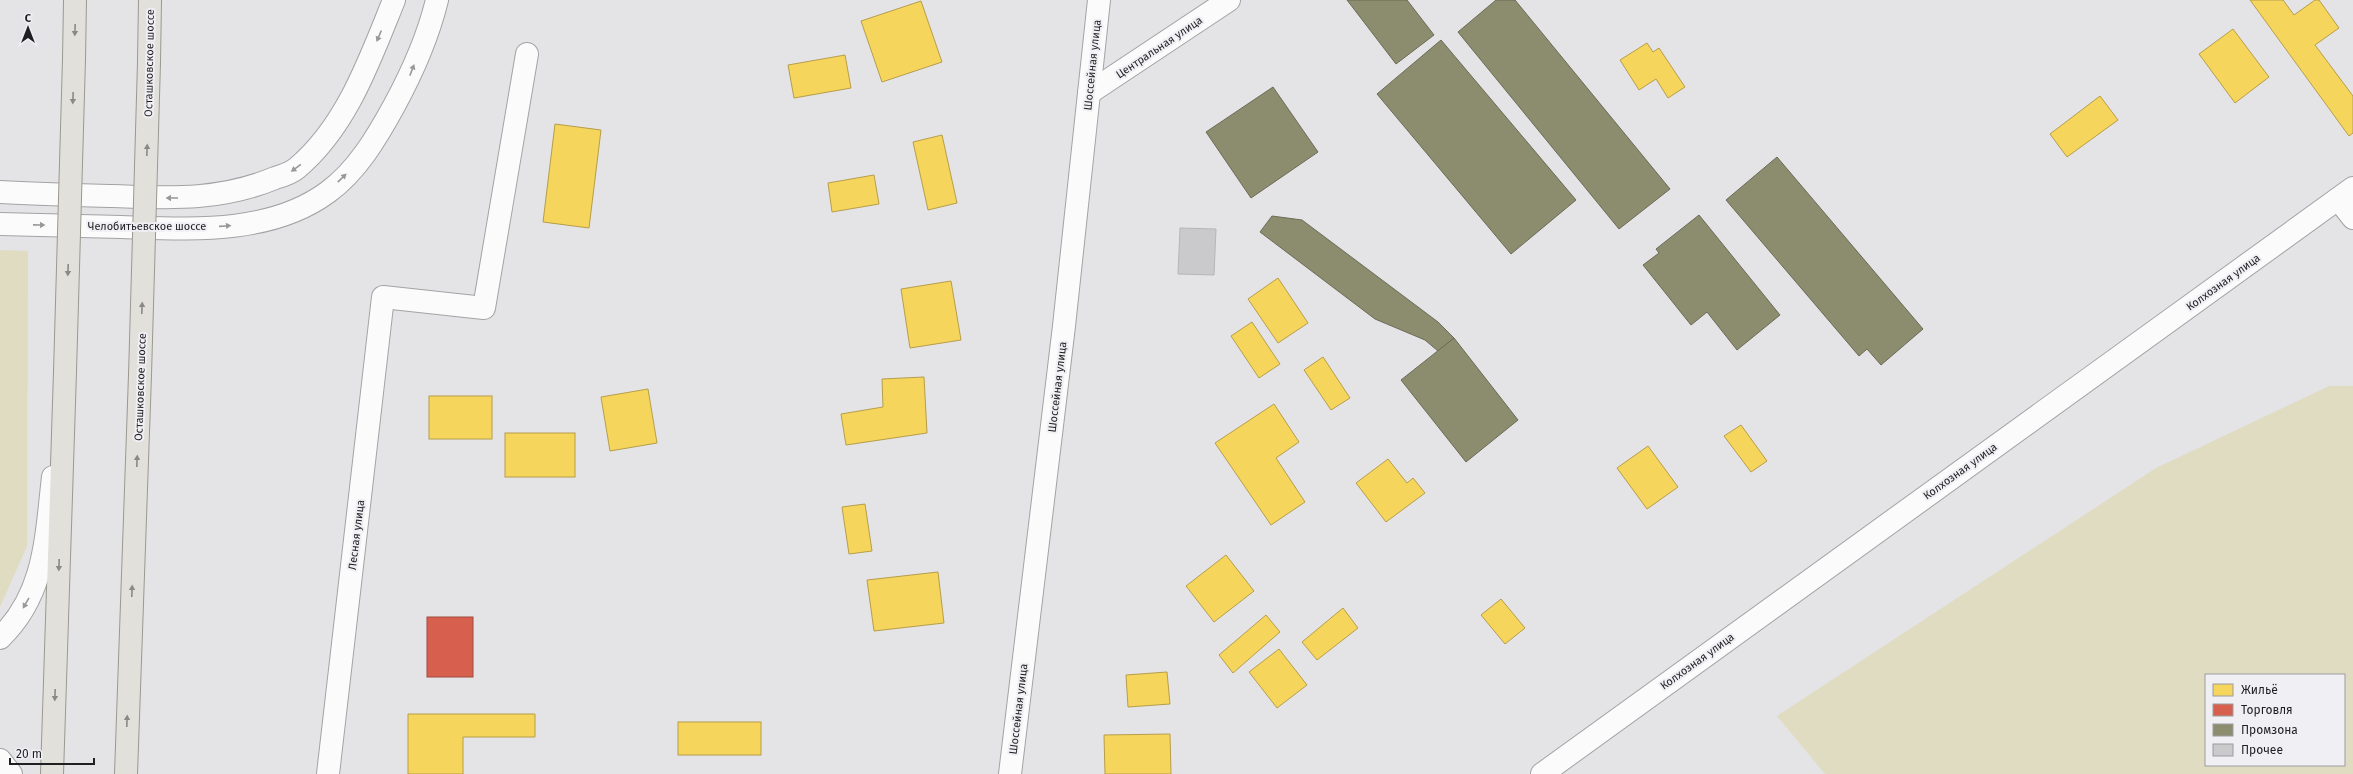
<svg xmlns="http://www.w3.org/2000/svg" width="2353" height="774" viewBox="0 0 2353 774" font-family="'Fira Sans',sans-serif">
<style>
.green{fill:#e0dcc1;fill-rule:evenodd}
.homes{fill:#f6d55c;stroke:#b69e4a}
.shops{fill:#d6604d;stroke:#9f4c40}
.industry{fill:#8c8c6e;stroke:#6b6b57}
.building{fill:#cacacc;stroke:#b6b5b7}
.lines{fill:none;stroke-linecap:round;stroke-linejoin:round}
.minor-casing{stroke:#a3a3a5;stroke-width:24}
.major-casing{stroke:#9a9990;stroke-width:24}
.minor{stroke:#fbfbfb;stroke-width:22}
.major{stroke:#e1e0da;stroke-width:22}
.major-bridge-casing{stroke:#9a9990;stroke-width:24;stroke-linecap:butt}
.major-bridge{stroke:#e1e0da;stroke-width:22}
.oneway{fill:#8a8987}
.oneway2{fill:#989899}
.labels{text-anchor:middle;stroke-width:4;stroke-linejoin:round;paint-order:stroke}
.street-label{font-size:11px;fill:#1f1f21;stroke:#f0eff4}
</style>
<rect width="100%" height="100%" fill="#e4e3e6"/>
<g class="green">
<path d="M0 250 28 251 27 546 0 607Z"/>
<path d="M2329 386H2353V774H1825L1777 716 2156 468ZM2206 675H2344V765H2206Z"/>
</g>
<g class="homes">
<path d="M2250 0H2283L2294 15 2315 0H2319L2339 28 2315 45 2353 96V133L2349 136Z"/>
<path d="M921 1 942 62 882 82 861 21Z"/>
<path d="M2233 29 2269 77 2235 103 2199 54Z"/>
<path d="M1647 43 1653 52 1659 48 1685 87 1668 98 1656 79 1639 90 1620 60Z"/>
<path d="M845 55 851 88 794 98 788 65Z"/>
<path d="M2100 96 2118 120 2067 157 2050 134Z"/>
<path d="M555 124 601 130 589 228 543 222Z"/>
<path d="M942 135 957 203 928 210 913 142Z"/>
<path d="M874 175 879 204 832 212 828 183Z"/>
<path d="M1278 278 1308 323 1278 343 1248 299Z"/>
<path d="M951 281 961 340 910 348 901 289Z"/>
<path d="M1252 322 1280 364 1259 378 1231 336Z"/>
<path d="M1323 357 1350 398 1331 410 1304 370Z"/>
<path d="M924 377 927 433 846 445 841 414 883 407 882 379Z"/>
<path d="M648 389 657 443 610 451 601 397Z"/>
<rect x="429" y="396" width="63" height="43"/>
<path d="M1274 404 1299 442 1276 458 1305 502 1271 525 1215 443Z"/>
<path d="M1741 425 1767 461 1751 472 1724 436Z"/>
<rect x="505" y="433" width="70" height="44"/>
<path d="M1648 446 1678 487 1647 509 1617 468Z"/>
<path d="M1388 459 1407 483 1413 478 1425 493 1386 522 1356 483Z"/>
<path d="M865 504 872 551 849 554 842 507Z"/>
<path d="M1226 555 1254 591 1214 622 1186 586Z"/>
<path d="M938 572 944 623 874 631 867 580Z"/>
<path d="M1501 599 1525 628 1505 644 1481 615Z"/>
<path d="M1343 608 1358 628 1317 660 1302 642Z"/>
<path d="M1266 615 1280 632 1233 673 1219 655Z"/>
<path d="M1279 649 1307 685 1277 708 1249 672Z"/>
<path d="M1167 672 1170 704 1128 707 1126 675Z"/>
<path d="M408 714H535V737H463V774H408Z"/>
<rect x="678" y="722" width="83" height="33"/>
<path d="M1170 734 1171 774H1105L1104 735Z"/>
</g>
<rect class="shops" x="427" y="617" width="46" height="60"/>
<g class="industry">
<path d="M1347 0H1407L1434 35 1396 64Z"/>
<path d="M1496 0H1515L1670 189 1619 229 1458 32Z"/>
<path d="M1441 40 1576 200 1511 254 1377 94Z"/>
<path d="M1273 87 1318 152 1251 198 1206 132Z"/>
<path d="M1777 157 1923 329 1881 365 1867 349 1859 356 1726 200Z"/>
<path d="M1699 215 1780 315 1737 350 1707 312 1691 325 1643 265 1659 253 1656 249Z"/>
<path d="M1272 216 1302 220 1438 322 1454 338 1438 351 1425 340 1375 319 1260 232Z"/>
<path d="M1454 338 1518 420 1466 462 1401 380Z"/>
</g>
<path class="building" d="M1180 228 1216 229 1214 275 1178 274Z"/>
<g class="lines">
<g class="minor-casing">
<g id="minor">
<path d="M1089 93 1229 0"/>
<path d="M0 192C37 194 75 195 112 196 170 198 220 201 275 178 282 176 291 173 297 168 347 126 370 59 394 0"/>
<path d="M2338 199 2353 218"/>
<path d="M0 224C40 225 81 226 121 227 189 229 270 235 328 192 357 171 377 137 394 106 412 73 428 37 437 0"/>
<path d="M0 638C46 594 46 536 53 477"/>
<path d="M0 760 11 774"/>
<path d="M328 774 383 297 484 308 527 54"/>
<path d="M1010 774 1064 326 1099 0"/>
<path d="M1542 774 2353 188"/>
</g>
</g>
<g class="major-casing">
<g id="major">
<path d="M74 59 75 0"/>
<path d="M149 62 150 0"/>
<path d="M52 774 65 372"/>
<path d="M126 774 140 375"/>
</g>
</g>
<use href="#minor" class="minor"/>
<use href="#major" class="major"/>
<g class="major-bridge-casing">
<g id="major-bridge">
<path d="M65 372 74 59"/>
<path d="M140 375 149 62"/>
</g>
</g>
<use href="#major-bridge" class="major-bridge"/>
</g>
<defs><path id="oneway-solid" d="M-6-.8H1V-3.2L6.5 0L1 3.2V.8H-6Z"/></defs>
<g class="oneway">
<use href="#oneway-solid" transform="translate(75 30) rotate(92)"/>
<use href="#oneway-solid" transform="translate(73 98) rotate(92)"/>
<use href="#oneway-solid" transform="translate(147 150) rotate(-88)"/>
<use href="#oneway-solid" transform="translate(68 270) rotate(92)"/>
<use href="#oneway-solid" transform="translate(142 308) rotate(-88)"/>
<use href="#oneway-solid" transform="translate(137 461) rotate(-88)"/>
<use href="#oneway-solid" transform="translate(59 565) rotate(92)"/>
<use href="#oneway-solid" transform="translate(132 591) rotate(-88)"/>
<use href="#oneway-solid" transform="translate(55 695) rotate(92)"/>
<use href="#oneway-solid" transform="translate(127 721) rotate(-88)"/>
</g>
<g class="oneway2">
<use href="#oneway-solid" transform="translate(379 36) rotate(113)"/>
<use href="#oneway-solid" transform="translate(412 70) rotate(-69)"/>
<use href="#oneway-solid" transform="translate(296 168) rotate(144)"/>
<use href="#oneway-solid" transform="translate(342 178) rotate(-44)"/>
<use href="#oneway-solid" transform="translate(172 198) rotate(-180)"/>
<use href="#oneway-solid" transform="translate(39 225) rotate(1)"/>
<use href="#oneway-solid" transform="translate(225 226) rotate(-4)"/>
<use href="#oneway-solid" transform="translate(26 603) rotate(120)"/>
</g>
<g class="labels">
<g class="street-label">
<text transform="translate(1159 47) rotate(-34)" y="4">Центральная улица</text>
<text transform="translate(149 63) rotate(-89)" y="4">Осташковское шоссе</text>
<text transform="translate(1092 65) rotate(-84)" y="4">Шоссейная улица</text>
<text x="147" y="230">Челобитьевское шоссе</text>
<text transform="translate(2223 282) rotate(-36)" y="4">Колхозная улица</text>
<text transform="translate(140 387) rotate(-88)" y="4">Осташковское шоссе</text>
<text transform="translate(1057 387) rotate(-83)" y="4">Шоссейная улица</text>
<text transform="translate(1960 471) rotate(-36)" y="4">Колхозная улица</text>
<text transform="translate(356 535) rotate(-83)" y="4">Лесная улица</text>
<text transform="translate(1697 661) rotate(-36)" y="4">Колхозная улица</text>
<text transform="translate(1018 709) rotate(-83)" y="4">Шоссейная улица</text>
</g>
</g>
<rect x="2205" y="674" width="140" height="92" fill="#f0eff4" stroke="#9c9ca0"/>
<rect x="2213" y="684" width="20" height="12" fill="#f6d55c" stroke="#9c9ca0"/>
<text x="2241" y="694" font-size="12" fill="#1f1f21">Жильё</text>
<rect x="2213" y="704" width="20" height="12" fill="#d6604d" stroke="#9c9ca0"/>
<text x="2241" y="714" font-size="12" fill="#1f1f21">Торговля</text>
<rect x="2213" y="724" width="20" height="12" fill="#8c8c6e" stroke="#9c9ca0"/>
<text x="2241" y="734" font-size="12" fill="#1f1f21">Промзона</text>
<rect x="2213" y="744" width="20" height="12" fill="#cacacc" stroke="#9c9ca0"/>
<text x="2241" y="754" font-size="12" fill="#1f1f21">Прочее</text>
<g transform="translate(28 28)" stroke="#f0eff4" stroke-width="3" paint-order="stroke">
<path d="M0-3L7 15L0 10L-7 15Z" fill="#1f1f21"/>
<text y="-6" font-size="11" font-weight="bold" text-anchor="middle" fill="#1f1f21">С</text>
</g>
<path d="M10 758v6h84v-6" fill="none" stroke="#1f1f21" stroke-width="2"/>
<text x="16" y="758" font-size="12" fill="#1f1f21" stroke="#f0eff4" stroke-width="3" paint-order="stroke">20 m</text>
</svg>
